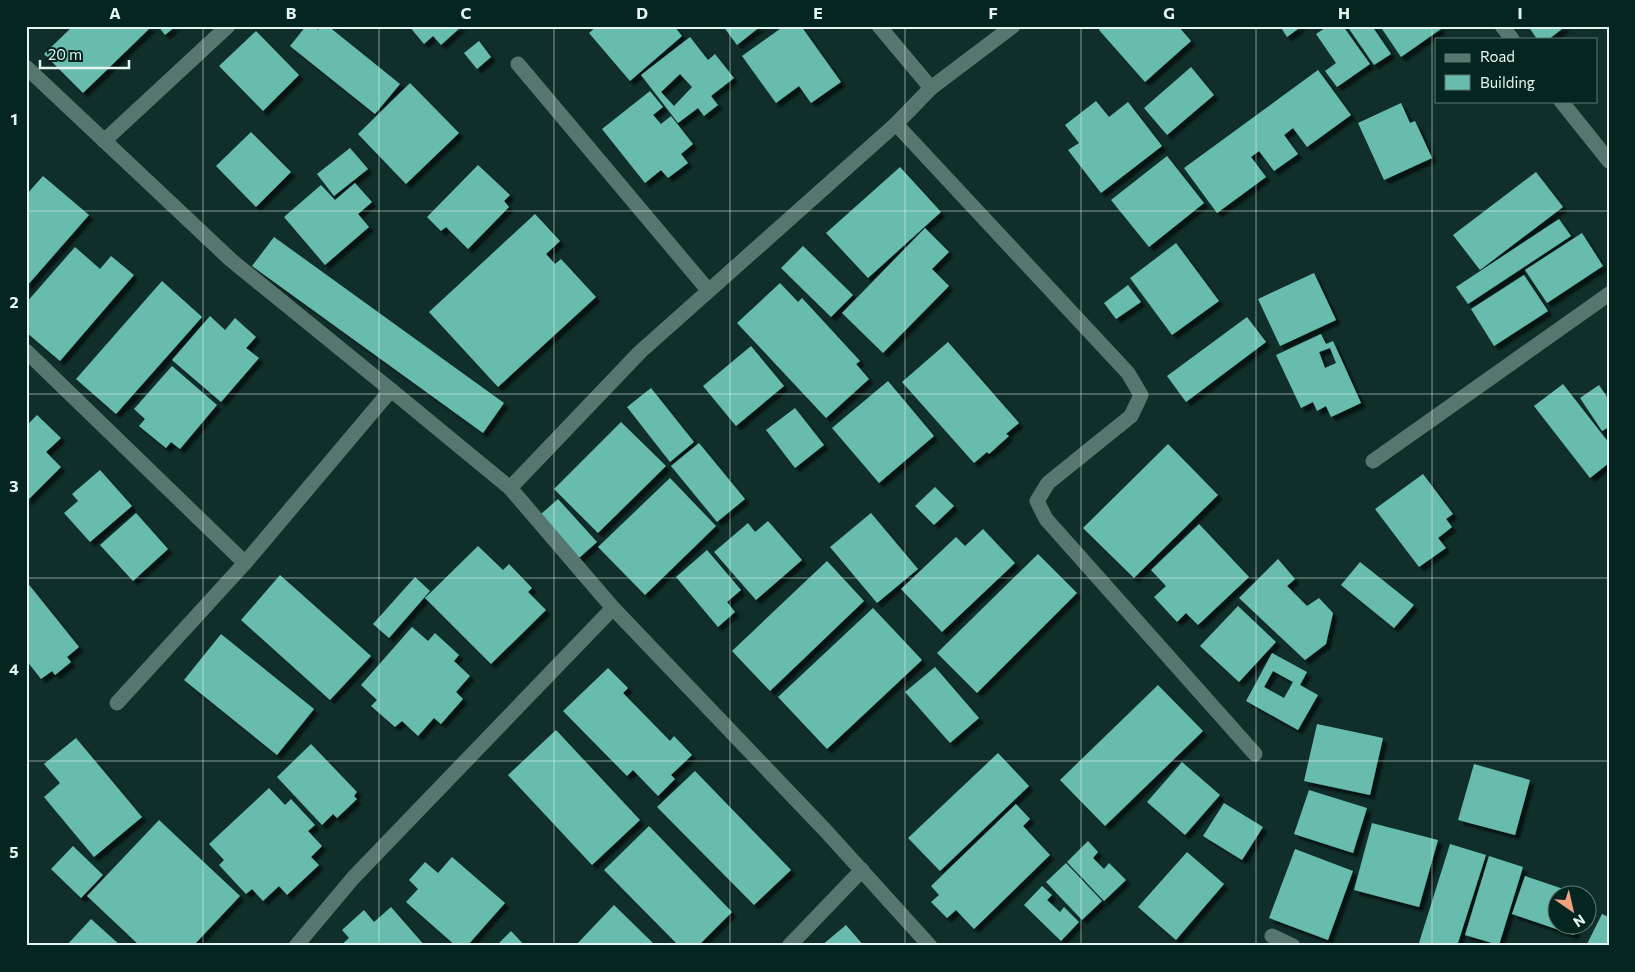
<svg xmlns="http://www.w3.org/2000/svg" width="1635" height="972" viewBox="0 0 1635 972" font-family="Commissioner,sans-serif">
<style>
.building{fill:#67bcad;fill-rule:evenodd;filter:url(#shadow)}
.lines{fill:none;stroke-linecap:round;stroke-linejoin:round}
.minor{stroke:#577670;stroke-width:15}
.grid{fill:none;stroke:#e5f6f2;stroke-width:1;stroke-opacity:0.55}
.neatline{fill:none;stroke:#e5f6f2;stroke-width:2}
.grid-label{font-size:16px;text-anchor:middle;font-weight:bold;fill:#e5f6f2}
</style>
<defs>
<filter id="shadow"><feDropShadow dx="4.5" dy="4.5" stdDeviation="1" flood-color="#0009"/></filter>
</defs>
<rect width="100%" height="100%" fill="#102f2a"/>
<g class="building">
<path d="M73 26H150L151 27 83 93 44 54Z"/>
<path d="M158 26H176L165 35Z"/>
<path d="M306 26H313L318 30 321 26H328L400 84 375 114 290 46Z"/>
<path d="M409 26H462L441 45 433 36 424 44Z"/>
<path d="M597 26H674L682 36 630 81 589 33Z"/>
<path d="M723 26H761L737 45Z"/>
<path d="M784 26H801L841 82 811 103 799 86 776 103 742 56Z"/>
<path d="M1102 26H1178L1191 41 1145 82 1099 30Z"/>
<path d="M1280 26H1302L1287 37Z"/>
<path d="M1328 26H1343L1370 64 1337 87 1325 71 1336 63 1316 34Z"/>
<path d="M1347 26H1372L1391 54 1374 65Z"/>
<path d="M1380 26H1439L1441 29 1401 57Z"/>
<path d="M1528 26H1566L1549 39H1537Z"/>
<path d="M256 31 299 75 263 111 219 66Z"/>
<path d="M690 37 708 60 715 54 734 78 711 96 718 105 704 116 698 108 678 123 641 75ZM680 74 692 87 674 106 661 92Z"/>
<path d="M479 41 491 57 477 69 464 53Z"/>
<path d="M1191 67 1214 95 1167 135 1144 108Z"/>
<path d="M1318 70 1351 115 1307 147 1293 128 1284 135 1298 154 1274 171 1259 151 1251 157 1266 177 1217 213 1184 168Z"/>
<path d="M410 83 459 133 406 184 358 134Z"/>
<path d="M650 91 663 107 653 115 661 124 671 116 693 144 681 154 688 163 668 178 661 170 645 183 602 129Z"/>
<path d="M1096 101 1109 117 1128 102 1162 146 1101 193 1068 150 1079 143 1065 125Z"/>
<path d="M1401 103 1410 123 1415 121 1432 158 1384 180 1358 123Z"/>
<path d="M251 132 291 172 256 207 216 166Z"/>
<path d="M350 148 368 169 334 196 317 174Z"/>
<path d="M1167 156 1204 203 1149 247 1111 200Z"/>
<path d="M478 165 510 195 504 201 509 207 468 249 446 227 441 231 427 217Z"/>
<path d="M900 167 941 212 868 278 826 233Z"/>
<path d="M1536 172 1563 207 1480 270 1453 235Z"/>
<path d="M43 176 89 215 26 287V195Z"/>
<path d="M355 183 372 202 358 214 369 227 325 265 284 217 321 185 335 200Z"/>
<path d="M535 214 560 241 546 254 555 264 561 259 596 297 498 387 429 312Z"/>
<path d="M1559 219 1571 236 1468 304 1456 287Z"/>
<path d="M925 228 949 252 932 269 949 286 883 353 842 313Z"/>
<path d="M1582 233 1603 266 1547 303 1525 270Z"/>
<path d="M274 237 504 403 483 433 252 266Z"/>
<path d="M1176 243 1219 301 1172 335 1130 278Z"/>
<path d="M803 246 853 295 831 317 781 268Z"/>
<path d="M75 247 100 269 111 256 134 275 60 361 26 332V303Z"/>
<path d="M1314 273 1336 320 1280 346 1258 299Z"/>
<path d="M1524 275 1548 311 1494 346 1471 309Z"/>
<path d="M162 281 202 317 116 414 76 379Z"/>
<path d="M780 283 798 302 802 298 860 361 856 364 869 379 826 418 737 323Z"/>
<path d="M1128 285 1141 302 1116 319 1104 303Z"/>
<path d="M210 316 225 330 235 318 256 337 246 348 259 358 221 402 172 360Z"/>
<path d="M1247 317 1266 342 1186 402 1167 376Z"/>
<path d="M1321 334 1326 344 1333 341 1361 403 1331 417 1326 406 1317 411 1313 402 1301 408 1276 355ZM1330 348 1336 363 1325 368 1319 352Z"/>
<path d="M948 342 1019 423 1006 434 1009 436 989 454 987 452 974 463 902 382Z"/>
<path d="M751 346 784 386 736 426 703 386Z"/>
<path d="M172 366 217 405 180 449 171 442 166 448 139 426 145 419 134 409Z"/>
<path d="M888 381 934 436 879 483 832 428Z"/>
<path d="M1563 384 1609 443V463L1590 478 1534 406Z"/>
<path d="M1599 385 1609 400V427L1602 431 1580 398Z"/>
<path d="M651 388 694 442 670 462 627 407Z"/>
<path d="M795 408 824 445 795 468 766 430Z"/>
<path d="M37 415 61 438 46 452 61 467 26 502V426Z"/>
<path d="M621 422 666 466 598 533 554 489Z"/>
<path d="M699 443 745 499 717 522 671 466Z"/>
<path d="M1168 444 1218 495 1134 578 1083 528Z"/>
<path d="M100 470 132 506 90 542 64 513 78 501 72 494Z"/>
<path d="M1423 474 1453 514 1446 519 1452 527 1438 538 1446 548 1419 567 1375 509Z"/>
<path d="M670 478 716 526 645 595 598 547Z"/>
<path d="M935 487 954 506 934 525 915 506Z"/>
<path d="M558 499 597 542 579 558 541 514Z"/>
<path d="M136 513 168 549 133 581 100 545Z"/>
<path d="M871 513 918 569 877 603 830 547Z"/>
<path d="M768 521 802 560 756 600 714 552 748 523 755 532Z"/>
<path d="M1199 524 1249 577 1198 625 1186 613 1177 622 1154 597 1166 586 1151 570Z"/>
<path d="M983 529 1015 563 942 632 901 589 956 537 965 546Z"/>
<path d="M478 546 503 570 509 564 532 588 528 592 546 610 491 664 425 598Z"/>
<path d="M707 550 741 590 727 602 735 612 718 627 676 577Z"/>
<path d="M1038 554 1077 593 977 693 937 653Z"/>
<path d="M1278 559 1295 579 1287 586 1307 606 1319 598 1333 613 1326 644 1305 660 1239 598Z"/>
<path d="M827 561 864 601 770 691 732 651Z"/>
<path d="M1360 562 1414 605 1394 628 1341 585Z"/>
<path d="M280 575 371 656 330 700 241 620Z"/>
<path d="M415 577 430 591 389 638 373 624Z"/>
<path d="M26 581 79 647 67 657 71 662 55 675 52 671 41 679 26 660Z"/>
<path d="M1238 606 1276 642 1239 682 1200 646Z"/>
<path d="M873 608 922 660 827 749 778 697Z"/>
<path d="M412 627 428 641 435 633 459 655 454 661 470 676 456 692 463 699 441 724 434 718 418 736 402 721 395 727 371 706 377 700 361 685Z"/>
<path d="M221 634 314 709 277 755 184 680Z"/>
<path d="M1272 653 1307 672 1300 685 1318 695 1298 730 1246 701ZM1273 671 1293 682 1284 698 1264 687Z"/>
<path d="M935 667 979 718 950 743 905 692Z"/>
<path d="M608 668 628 688 623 693 670 741 674 736 692 755 671 775 675 779 658 796 633 770 627 776 563 711Z"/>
<path d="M1158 685 1203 731 1105 826 1060 780Z"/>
<path d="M1317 724 1383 738 1370 795 1304 781Z"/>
<path d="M556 730 640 820 592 865 508 775Z"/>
<path d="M76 738 142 817 94 857 44 797 60 783 44 764Z"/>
<path d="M311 744 357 792 354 796 357 799 337 818 333 814 322 825 277 777Z"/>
<path d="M998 753 1029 786 940 871 908 838Z"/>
<path d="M1182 762 1220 795 1185 835 1147 802Z"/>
<path d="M1474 764 1530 780 1515 835 1458 820Z"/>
<path d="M695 771 791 870 754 905 657 807Z"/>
<path d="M269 788 285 805 291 799 315 825 308 831 322 846 311 857 319 865 287 895 279 886 263 901 252 889 246 894 219 865 224 860 209 844Z"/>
<path d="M1309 790 1367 808 1353 853 1294 834Z"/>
<path d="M1224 803 1263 827 1242 860 1203 836Z"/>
<path d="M1016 804 1030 819 1023 826 1050 855 974 929 956 910 947 918 931 902 939 895 931 886Z"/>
<path d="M159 820 240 896 193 946H140L87 896Z"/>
<path d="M1372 823 1438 840 1419 907 1354 890Z"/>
<path d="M649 826 732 912 698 946H679L604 870Z"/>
<path d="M1088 841 1098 852 1093 858 1104 869 1109 863 1126 880 1104 901 1067 862Z"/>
<path d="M1450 844 1486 855 1457 946H1418Z"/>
<path d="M73 846 103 875 81 898 51 869Z"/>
<path d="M1295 849 1353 871 1328 940 1269 918Z"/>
<path d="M1187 852 1224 884 1176 940 1138 907Z"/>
<path d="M1489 856 1523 867 1499 945 1465 935Z"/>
<path d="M452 857 505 903 467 946H456L406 902 418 889 409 880 425 862 438 873Z"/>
<path d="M1066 863 1102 901 1082 920 1046 882Z"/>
<path d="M1525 876 1578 894H1558V924H1577L1574 935 1512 914Z"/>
<path d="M1042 886 1052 895 1047 900 1060 912 1064 907 1079 922 1061 941 1024 905Z"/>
<path d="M614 905 656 946H575Z"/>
<path d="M391 907 425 946H340L349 938 342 930 364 910 374 922Z"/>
<path d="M1602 914 1609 917V946H1586Z"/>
<path d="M91 919 121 946H66Z"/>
<path d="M846 925 864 946H821Z"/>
<path d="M511 931 525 946H496Z"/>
</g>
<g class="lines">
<g class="minor">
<path d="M879 26 931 88"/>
<path d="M1502 26 1512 39"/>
<path d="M518 64 708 290"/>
<path d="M26 67 231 260 391 390 510 488 613 608 825 830 930 946"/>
<path d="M1561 101 1609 161"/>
<path d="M896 124 1128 373 1141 395 1131 416 1048 483 1037 501 1046 519 1255 754"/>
<path d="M104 141 228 26"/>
<path d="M26 351 245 563"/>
<path d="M1373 461 1609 294"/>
<path d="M510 488 640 352 896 124 931 88 1013 26"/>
<path d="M117 703 245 563 391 390"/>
<path d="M1272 936 1293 946"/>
<path d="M296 946 353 878 613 608"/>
<path d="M789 946 862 870"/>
</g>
</g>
<path class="grid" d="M203 26V946M379 26V946M554 26V946M730 26V946M905 26V946M1081 26V946M1256 26V946M1432 26V946M26 211H1609M26 394H1609M26 578H1609M26 761H1609"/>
<rect width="1635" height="972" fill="none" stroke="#052520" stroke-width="55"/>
<rect x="1435" y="38" width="162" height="65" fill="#052520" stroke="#5f7974"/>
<rect x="1445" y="54" width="25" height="8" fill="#577670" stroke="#5f7974"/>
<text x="1480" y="62" font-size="15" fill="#e5f6f2">Road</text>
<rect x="1445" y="75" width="25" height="15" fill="#67bcad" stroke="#5f7974"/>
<text x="1480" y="88" font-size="15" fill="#e5f6f2">Building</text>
<g transform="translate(1572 910) rotate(146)"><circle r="24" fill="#052520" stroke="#5f7974"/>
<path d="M0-4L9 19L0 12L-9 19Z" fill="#f2a17e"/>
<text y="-8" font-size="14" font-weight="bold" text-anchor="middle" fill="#e5f6f2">N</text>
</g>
<path d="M40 60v8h89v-8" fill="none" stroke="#e5f6f2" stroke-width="2.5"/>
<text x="48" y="60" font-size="15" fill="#e5f6f2" stroke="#052520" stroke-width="4" paint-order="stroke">20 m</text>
<rect x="28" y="28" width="1580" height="916" class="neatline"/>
<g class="grid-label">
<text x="115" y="19">A</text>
<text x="291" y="19">B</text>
<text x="466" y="19">C</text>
<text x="642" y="19">D</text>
<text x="818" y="19">E</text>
<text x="993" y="19">F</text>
<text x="1169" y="19">G</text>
<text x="1344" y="19">H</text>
<text x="1520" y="19">I</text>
<text x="14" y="125">1</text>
<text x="14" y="308">2</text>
<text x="14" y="492">3</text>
<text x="14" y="675">4</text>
<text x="14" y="858">5</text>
</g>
</svg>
